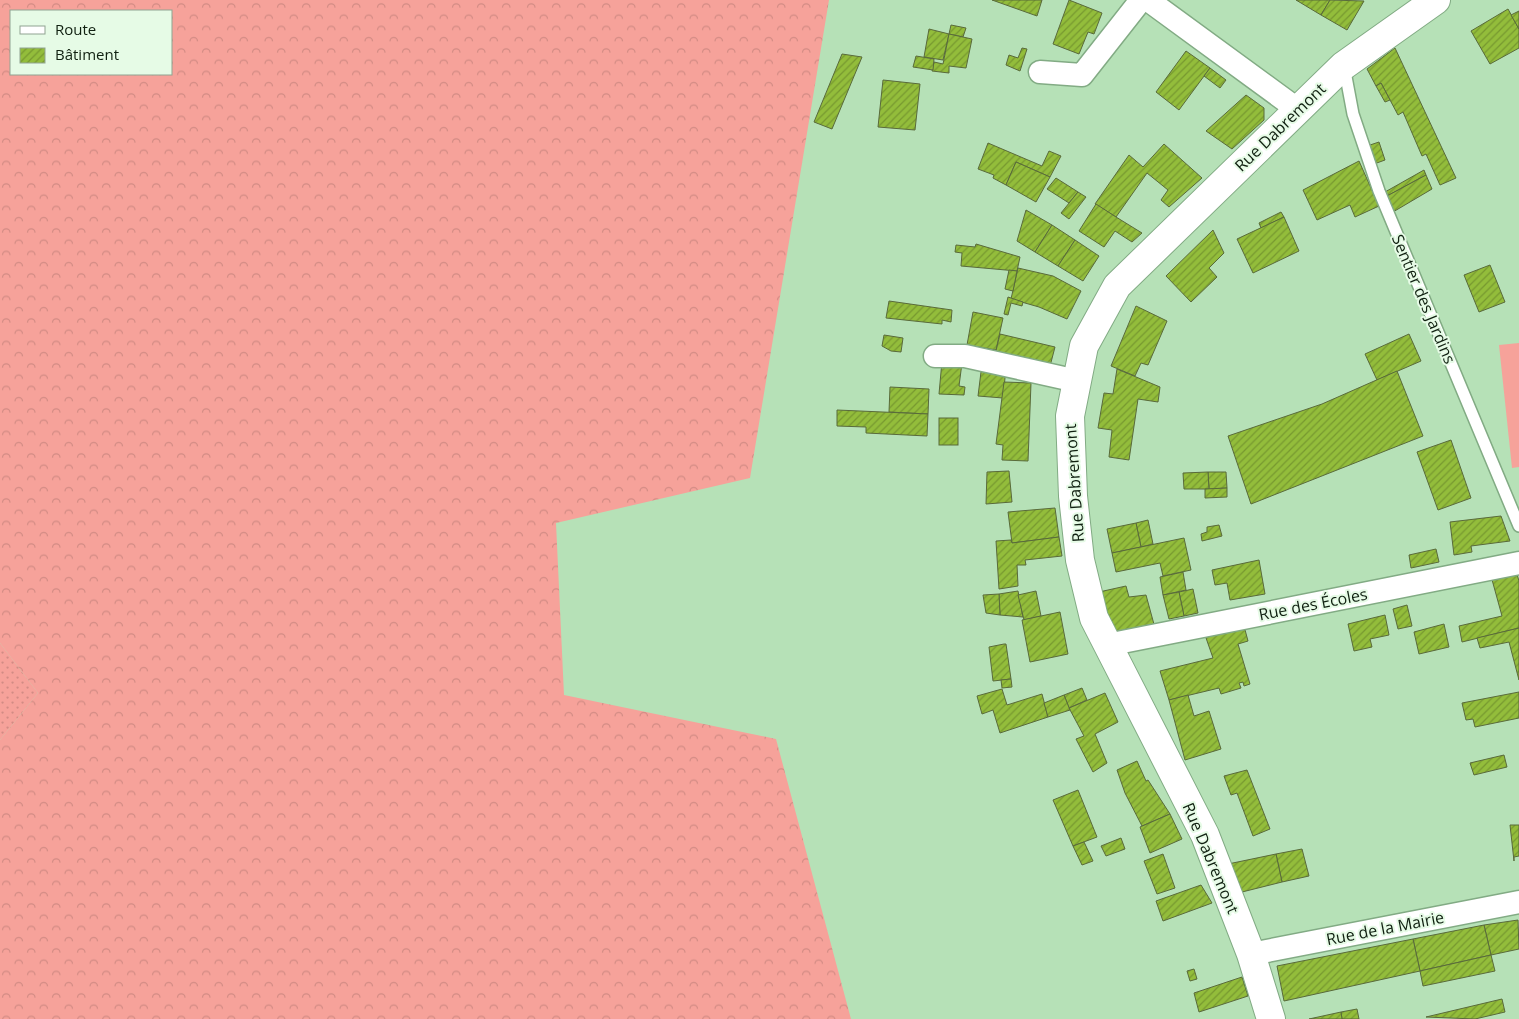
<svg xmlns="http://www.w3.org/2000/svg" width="1519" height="1019" viewBox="0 0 1519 1019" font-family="'Open Sans',sans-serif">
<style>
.grass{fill:url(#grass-dots)}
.forest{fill:url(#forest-crowns);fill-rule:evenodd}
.pitch{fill:#f6a29a}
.building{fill:url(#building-hatch);stroke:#596a3b}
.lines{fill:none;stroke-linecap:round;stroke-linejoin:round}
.lane-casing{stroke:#82ab84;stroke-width:14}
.street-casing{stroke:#82ab84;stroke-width:25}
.secondary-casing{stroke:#82ab84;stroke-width:30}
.lane{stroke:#fff;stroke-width:11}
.street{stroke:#fff;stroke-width:22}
.secondary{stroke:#fff;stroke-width:28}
.labels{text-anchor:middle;stroke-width:4;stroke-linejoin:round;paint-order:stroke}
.street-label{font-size:16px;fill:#102011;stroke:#e6fbe6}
</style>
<defs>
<pattern id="grass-dots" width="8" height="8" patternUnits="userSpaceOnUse" patternTransform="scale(1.25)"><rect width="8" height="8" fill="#f6a29a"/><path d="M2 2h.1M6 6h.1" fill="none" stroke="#d28b84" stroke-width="1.8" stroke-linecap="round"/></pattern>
<pattern id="forest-crowns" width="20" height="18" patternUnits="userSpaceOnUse" patternTransform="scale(1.25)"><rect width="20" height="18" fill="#f6a29a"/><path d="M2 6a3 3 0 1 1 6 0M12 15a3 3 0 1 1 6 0" fill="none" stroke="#d28b84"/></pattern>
<pattern id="building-hatch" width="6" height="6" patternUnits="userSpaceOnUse" patternTransform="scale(1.25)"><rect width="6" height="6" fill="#93bd3b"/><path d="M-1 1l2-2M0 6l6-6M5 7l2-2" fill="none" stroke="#779930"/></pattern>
</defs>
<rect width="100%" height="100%" fill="#b6e1b7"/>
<path class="grass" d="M0 643 38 693 0 740Z"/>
<path class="forest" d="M0 0H829L750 478 556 523 564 695 776 739 851 1019H0V740L38 693 0 643ZM11 11H171V74H11Z"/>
<path class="pitch" d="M1519 343V467L1512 468 1499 345Z"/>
<g class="building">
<path d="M992 0H1042L1037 16Z"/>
<path d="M1069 0 1102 13 1094 34 1088 32 1079 54 1053 44Z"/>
<path d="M1296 0H1330L1321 15Z"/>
<path d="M1330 0 1364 1 1347 30 1321 15Z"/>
<path d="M1508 9 1519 29V48L1490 64 1471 31Z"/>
<path d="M1519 11V29L1511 15Z"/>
<path d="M951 25 966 28 963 37 949 34Z"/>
<path d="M929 29 949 34 943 60 924 57Z"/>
<path d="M949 34 972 39 966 68 949 66V73L932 71 934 62 943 64Z"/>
<path d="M1022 48 1027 49 1020 71 1006 65 1009 55 1018 58Z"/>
<path d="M1395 48 1456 178 1440 185 1426 154 1422 156 1403 112 1398 115 1381 83 1376 86 1367 69Z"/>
<path d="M1186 51 1210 68 1179 110 1156 92Z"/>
<path d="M842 54 862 57 832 129 814 122Z"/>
<path d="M916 56 934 59 933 70 913 67Z"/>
<path d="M1210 68 1226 80 1220 88 1204 76Z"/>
<path d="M883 80 920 84 915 130 878 127Z"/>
<path d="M1381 83 1390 100 1385 102 1376 86Z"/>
<path d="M1246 95 1264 108V120L1232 149 1206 131Z"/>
<path d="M1379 142 1385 160 1374 164 1367 146Z"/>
<path d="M988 143 1042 166 1049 151 1061 156 1050 177 1016 162 1006 185 993 178 994 175 978 169Z"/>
<path d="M1164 144 1202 178 1169 207 1161 200 1168 190 1147 173 1116 217 1095 204 1129 155 1143 167Z"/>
<path d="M1359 161 1379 206 1355 217 1350 205 1317 220 1303 190Z"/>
<path d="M1016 162 1050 177 1036 202 1006 185Z"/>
<path d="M1424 170 1426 175 1387 196 1385 192Z"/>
<path d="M1426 175 1432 189 1393 212 1387 196Z"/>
<path d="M1056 178 1078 192 1069 203 1047 189Z"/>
<path d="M1078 192 1086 197 1069 219 1061 213Z"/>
<path d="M1096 204 1116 217 1142 233 1132 242 1115 231 1104 247 1079 231Z"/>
<path d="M1026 210 1052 225 1035 252 1017 241Z"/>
<path d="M1281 212 1284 217 1261 228 1259 223Z"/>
<path d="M1284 217 1299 251 1253 273 1237 239Z"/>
<path d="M1052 225 1075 240 1058 266 1035 252Z"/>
<path d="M1213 230 1224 253 1209 268 1217 277 1191 302 1166 276Z"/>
<path d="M1075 240 1099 256 1083 281 1058 266Z"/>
<path d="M976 244 1020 257 1017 271 961 266 962 253 955 252 956 245 975 247Z"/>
<path d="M1490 265 1505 302 1479 312 1464 275Z"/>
<path d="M1018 268 1053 276 1081 291 1067 319 1039 307 1011 299Z"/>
<path d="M1009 270 1017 271 1013 291 1005 289Z"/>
<path d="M1008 297 1023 302 1022 306 1011 303 1008 315 1004 314Z"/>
<path d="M889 301 952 310 951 322 942 320V324L886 318Z"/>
<path d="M1136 306 1167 321 1148 365 1141 363 1135 376 1111 366Z"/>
<path d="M973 312 1003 318 996 350 967 345Z"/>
<path d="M1000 334 1055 347 1049 370 995 355Z"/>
<path d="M1409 334 1421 361 1377 380 1365 354Z"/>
<path d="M884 335 903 338 901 352 891 351 882 346Z"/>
<path d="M942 361 962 363 959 386 965 387 964 395 939 394Z"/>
<path d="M982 364 1006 368 1003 398 978 396Z"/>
<path d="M1117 369 1160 387 1158 402 1138 399 1129 460 1109 457 1112 430 1098 428 1104 393 1113 394Z"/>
<path d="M1397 371 1423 436 1251 504 1228 436 1322 404Z"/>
<path d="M1004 382 1031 383 1028 461 1002 460 1003 445 996 444Z"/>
<path d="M890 387 929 389 928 414 889 412Z"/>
<path d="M837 410 928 414 927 436 866 433V427L837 426Z"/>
<rect x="939" y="418" width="19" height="27"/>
<path d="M1451 440 1471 498 1438 510 1417 452Z"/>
<path d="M1009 471 1012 502 986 504 987 472Z"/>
<path d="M1208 472H1226L1227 488 1209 489Z"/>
<path d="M1208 472 1209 489H1184L1183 473Z"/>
<path d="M1227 488V497L1205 498V489Z"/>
<path d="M1055 508 1059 537 1012 543 1008 512Z"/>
<path d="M1501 516 1510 541 1471 546 1472 552 1454 555 1450 522Z"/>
<path d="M1148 520 1153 544 1141 547 1136 523Z"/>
<path d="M1136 523 1141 547 1112 553 1107 529Z"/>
<path d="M1219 525 1222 536 1202 541 1201 534 1207 532V527Z"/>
<path d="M1059 537 1062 556 1025 560 1026 565H1017L1018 586 999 589 996 541 1011 540 1012 543Z"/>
<path d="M1184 538 1191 570 1163 576 1160 563 1116 572 1112 553Z"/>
<path d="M1436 549 1439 562 1411 568 1409 555Z"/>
<path d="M1259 560 1265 594 1230 600 1227 583 1215 585 1212 570Z"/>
<path d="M1516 571 1519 581V628L1462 642 1459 626 1502 616 1491 576Z"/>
<path d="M1183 572 1186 590 1163 595 1160 577Z"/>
<path d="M1126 586 1129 597 1146 595 1155 628 1115 638 1099 592Z"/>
<path d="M1193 589 1198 613 1184 616 1179 592Z"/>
<path d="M1018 591 1023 617 1000 615 999 594Z"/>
<path d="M1036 591 1041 616 1024 620 1018 595Z"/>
<path d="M1179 592 1184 616 1169 619 1163 595Z"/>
<path d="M999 594 1000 615 986 613 983 595Z"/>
<path d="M1407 605 1412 626 1398 629 1393 609Z"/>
<path d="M1060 612 1068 654 1030 662 1022 620Z"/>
<path d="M1385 615 1389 635 1370 639 1372 647 1354 651 1348 624Z"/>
<path d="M1444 624 1449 647 1419 654 1414 632Z"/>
<path d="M1244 626 1248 641 1238 644 1250 684 1244 686 1243 682 1239 683 1241 688 1221 694 1219 688 1169 700 1160 671 1213 658 1205 635Z"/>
<path d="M1519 628V680L1509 642 1480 648 1477 638Z"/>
<path d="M1004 644H1006L1011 679 993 681 989 647Z"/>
<path d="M1011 679 1012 687 1002 688 1001 680Z"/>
<path d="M1082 688 1087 700 1069 708 1064 695Z"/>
<path d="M1002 689 1007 705 1042 694 1048 717 1000 733 993 710 982 714 977 696Z"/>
<path d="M1519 692V718L1475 727 1473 719 1466 720 1462 703Z"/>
<path d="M1105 693 1118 722 1095 734 1107 763 1093 772 1076 739 1084 736 1069 708Z"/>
<path d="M1064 695 1070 710 1048 717 1044 703Z"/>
<path d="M1188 695 1194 716 1209 711 1221 749 1185 760 1169 700Z"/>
<path d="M1504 755 1507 767 1474 775 1470 763Z"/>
<path d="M1137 761 1146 781 1148 780 1170 814 1142 826 1125 793 1117 770Z"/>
<path d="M1247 770 1270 829 1253 836 1237 793 1231 795 1224 776Z"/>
<path d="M1078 790 1097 837 1073 846 1053 800Z"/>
<path d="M1170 814 1182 839 1150 853 1140 827Z"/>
<path d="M1510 825H1519V856L1514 857V861Z"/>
<path d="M1121 838 1125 849 1106 856 1101 846Z"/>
<path d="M1084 842 1093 861 1082 865 1073 846Z"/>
<path d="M1302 849 1309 876 1282 882 1276 854Z"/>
<path d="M1163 854 1175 888 1157 894 1144 861Z"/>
<path d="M1276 854 1282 882 1242 892 1228 864Z"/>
<path d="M1201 885 1212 903 1163 921 1156 901Z"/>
<path d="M1518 920 1519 949 1491 955 1484 925Z"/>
<path d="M1484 925 1491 955 1420 971 1413 939Z"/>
<path d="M1413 939 1420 971 1284 1001 1277 966Z"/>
<path d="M1491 955 1495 971 1423 986 1420 971Z"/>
<path d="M1194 969 1197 979 1190 981 1187 971Z"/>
<path d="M1242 977 1248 996 1199 1012 1194 993Z"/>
<path d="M1502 999 1505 1012 1475 1019 1426 1017Z"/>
<path d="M1357 1009 1359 1019H1342L1341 1012Z"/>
<path d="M1341 1012 1342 1019H1309Z"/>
</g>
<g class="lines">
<g class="lane-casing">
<path id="lane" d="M1344 66 1353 114 1379 191 1519 526"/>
</g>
<g class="street-casing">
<g id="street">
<path d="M1148 0 1297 109"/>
<path d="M1040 72 1082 75 1141 0"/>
<path d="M935 356H965L1077 381"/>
<path d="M1107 645 1519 563"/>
<path d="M1251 954 1519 902"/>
</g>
</g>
<g class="secondary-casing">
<path id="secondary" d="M1271 1019 1251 954 1205 835 1094 618 1080 560 1073 496 1070 416 1084 346 1117 286 1343 66 1436 0"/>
</g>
<use href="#lane" class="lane"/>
<use href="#street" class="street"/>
<use href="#secondary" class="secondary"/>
</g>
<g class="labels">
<g class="street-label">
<text transform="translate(1280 127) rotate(-44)" y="6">Rue Dabremont</text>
<text transform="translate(1424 299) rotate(67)" y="6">Sentier des Jardins</text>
<text transform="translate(1074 483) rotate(-94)" y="6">Rue Dabremont</text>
<text transform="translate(1313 604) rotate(-11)" y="6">Rue des Écoles</text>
<text transform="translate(1211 858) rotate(67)" y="6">Rue Dabremont</text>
<text transform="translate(1385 928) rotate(-11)" y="6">Rue de la Mairie</text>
</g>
</g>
<rect x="10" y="10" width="162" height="65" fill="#e6fbe6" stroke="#90a391"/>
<rect x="20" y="26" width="25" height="8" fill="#ffffff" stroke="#90a391"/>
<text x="55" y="35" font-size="15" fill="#102011">Route</text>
<rect x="20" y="48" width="25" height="15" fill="url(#building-hatch)" stroke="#90a391"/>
<text x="55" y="60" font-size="15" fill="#102011">Bâtiment</text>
</svg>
